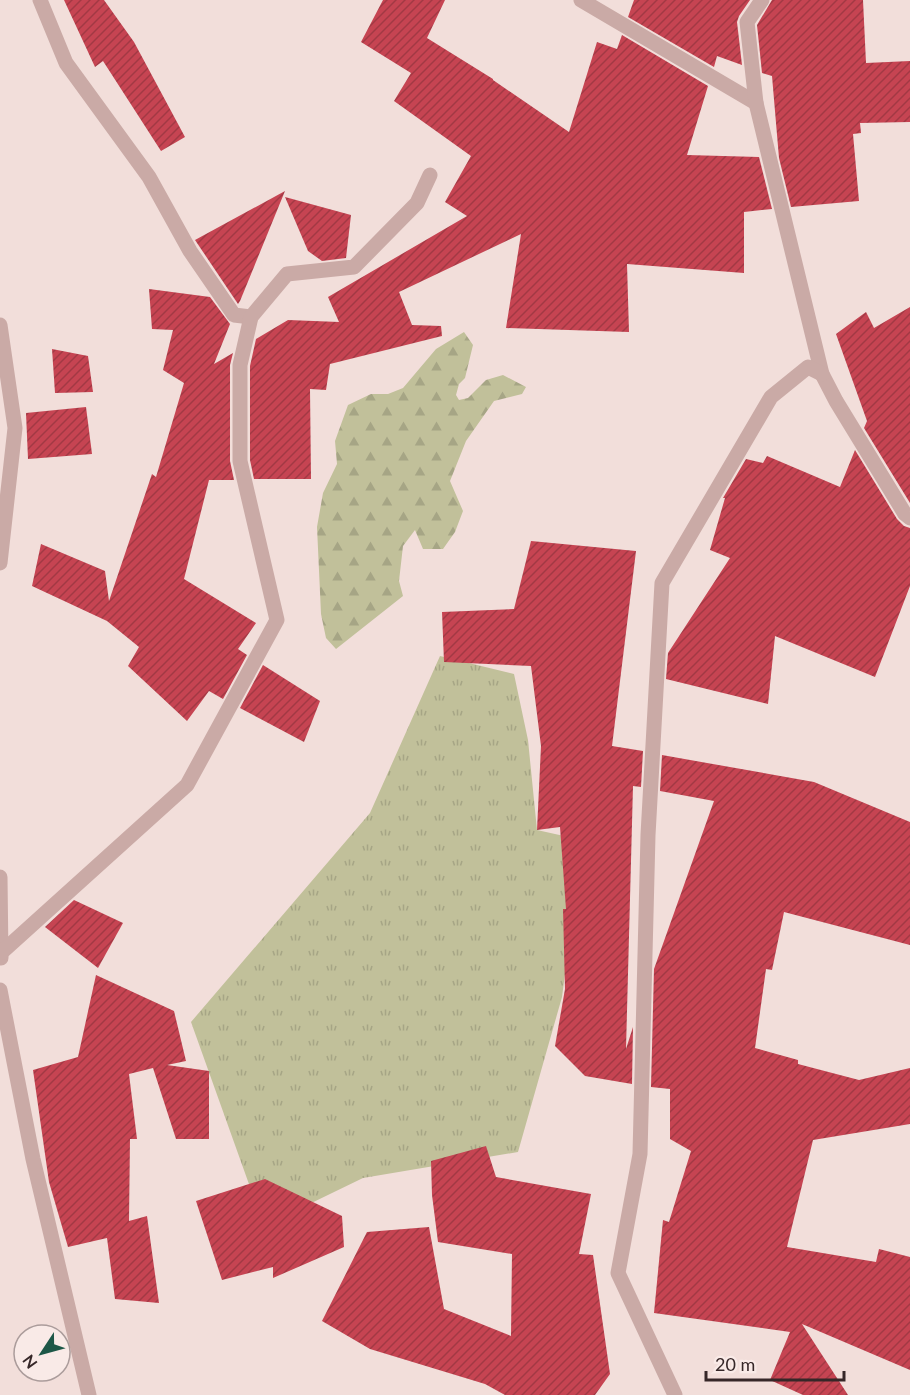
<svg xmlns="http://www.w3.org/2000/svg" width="910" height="1395" viewBox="0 0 910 1395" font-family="Lato,sans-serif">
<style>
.grass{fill:url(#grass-tufts)}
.forest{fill:url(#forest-firs)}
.building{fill:url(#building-hatch)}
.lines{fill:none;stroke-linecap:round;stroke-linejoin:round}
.minor{stroke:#caaaa6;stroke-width:15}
</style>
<defs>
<pattern id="grass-tufts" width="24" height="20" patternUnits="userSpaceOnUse" patternTransform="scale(1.5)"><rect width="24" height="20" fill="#c1c09a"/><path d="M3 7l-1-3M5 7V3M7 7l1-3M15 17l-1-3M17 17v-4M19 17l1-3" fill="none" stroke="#a6a585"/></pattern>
<pattern id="forest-firs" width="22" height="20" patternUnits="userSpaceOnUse" patternTransform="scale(1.5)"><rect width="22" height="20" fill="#c1c09a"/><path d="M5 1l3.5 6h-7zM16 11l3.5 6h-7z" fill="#a6a585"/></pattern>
<pattern id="building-hatch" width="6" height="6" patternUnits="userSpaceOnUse" patternTransform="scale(1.5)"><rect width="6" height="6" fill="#c64452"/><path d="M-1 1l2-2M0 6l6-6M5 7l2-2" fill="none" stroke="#a23944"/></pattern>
</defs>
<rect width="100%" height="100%" fill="#f2deda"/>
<path class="grass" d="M440 656 514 674 528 740 537 830 573 838V913L562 997 518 1152 363 1178 264 1226 191 1022 370 813Z"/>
<path class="forest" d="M464 332 473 345 465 378 459 384 456 395 459 400 468 398 486 380 503 375 526 387 522 394 494 401 466 441 450 481 463 511 455 532 443 549H423L415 530 403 546 399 581 403 596 336 649 326 638 321 614 317 527 323 493 337 464 335 441 348 405 371 394H388L403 388 436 349Z"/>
<g class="building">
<path d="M64 0H104L134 42 185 137 161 151 103 61 95 67Z"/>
<path d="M383 0H445L427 38 493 79V80L569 132 597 42 617 49 622 35 708 86 687 155 759 157 772 209 744 212V273L627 264 629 332 506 328 521 234 399 292 412 325 441 326 442 336 330 364 326 390 310 389 311 479H254L250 460V366L256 339 288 320 339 322 328 297 467 216 445 202 471 156 394 101 411 73 361 42Z"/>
<path d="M634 0H750L739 16 737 22 742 65 717 56 714 67 628 17Z"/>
<path d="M772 0H863L866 63 910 61V122L860 123 861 133 853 134 859 201 791 207 779 158 772 76 762 73 757 25Z"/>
<path d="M285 191 240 301 238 304 195 240Z"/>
<path d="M285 197 351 215 346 258 322 261 308 251Z"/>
<path d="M149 289 210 297 230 324 214 364 233 353 230 365V461L234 480H209L184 579 256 623 238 649 247 655 223 699 209 691 187 721 128 666 139 647 107 621 32 586 41 544 105 571 109 601 152 474 156 477 184 383 163 370 173 330 152 329Z"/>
<path d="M910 307V503L864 428 867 421 836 334 866 312 874 328Z"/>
<path d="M52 349 88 356 93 392 55 393Z"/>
<path d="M86 407 92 454 28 459 26 413Z"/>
<path d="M855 450 897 519 904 526 910 528V586L875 677 775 636 768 704 666 679 668 653 730 558 710 550 725 498H723L746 459 763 463 767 456 840 487Z"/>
<path d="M531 541 636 551 612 746 643 751 641 787 633 786 626 1049 633 1027 632 1084 585 1076 555 1046 565 989 563 909H566L560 827 537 830 541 746 531 666 444 662 442 612 514 609Z"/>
<path d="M263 665 320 701 304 742 240 708Z"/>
<path d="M662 755 814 782 910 822V945L784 912 772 970 766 969 755 1048 798 1060V1064L859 1080 910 1068V1124L813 1140 787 1247 876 1262 879 1249 910 1257V1370L802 1324 848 1395H803L770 1380 790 1332 654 1313 663 1220 669 1222 691 1151 670 1139V1089L651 1087 654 969 714 801 660 791Z"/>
<path d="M74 900 123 923 98 968 45 927Z"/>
<path d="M96 975 174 1011 186 1061 167 1065 209 1071V1139H176L153 1068 129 1074 137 1139H130L129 1221 147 1216 159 1303 115 1299 107 1238 68 1247 49 1182 33 1070 78 1057Z"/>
<path d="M486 1146 496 1177 591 1194 579 1254 593 1255 610 1374 595 1395H505L485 1384 370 1349 322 1321 367 1232 429 1227 444 1309 511 1336 512 1254 438 1242 432 1195 431 1161Z"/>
<path d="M265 1179 342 1216 344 1247 273 1278V1267L222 1280 196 1201Z"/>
</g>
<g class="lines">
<g class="minor">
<path d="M40 0 66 63 149 177 190 251 234 315 251 317"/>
<path d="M581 0 756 103"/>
<path d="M762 0 747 22 756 103 822 374 836 401 905 514 910 518"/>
<path d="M0 325 15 428 0 563"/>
<path d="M0 877 1 958"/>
<path d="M2 952 187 785 277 620 240 461V365L251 317 287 274 354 267 417 203 430 175"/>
<path d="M0 990 33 1159 89 1395"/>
<path d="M675 1395 618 1273 640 1154 648 835 662 583 771 397 808 367 822 374"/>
</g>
</g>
<g transform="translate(42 1353) rotate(234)"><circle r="28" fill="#f9eae7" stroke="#ab9c9b" stroke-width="1.5"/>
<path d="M0-4.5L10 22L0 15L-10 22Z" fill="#1d5747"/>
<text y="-9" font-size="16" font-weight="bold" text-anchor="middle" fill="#362728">N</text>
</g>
<path d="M706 1371v9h138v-9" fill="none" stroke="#362728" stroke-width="3"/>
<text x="715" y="1371" font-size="18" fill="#362728" stroke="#f9eae7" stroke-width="4.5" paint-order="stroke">20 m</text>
</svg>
